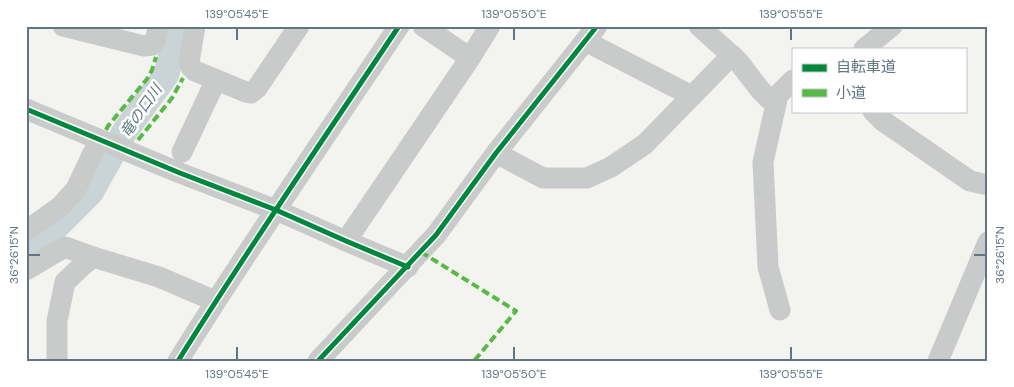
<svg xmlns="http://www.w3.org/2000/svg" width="1014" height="387" viewBox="0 0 1014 387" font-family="'DM Sans','Noto Sans JP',sans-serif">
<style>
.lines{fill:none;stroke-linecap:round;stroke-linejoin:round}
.river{stroke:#cad4d6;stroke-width:26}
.minor{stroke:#c9cbcb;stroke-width:21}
.quiet{stroke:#58b947;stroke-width:4;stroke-dasharray:8 4;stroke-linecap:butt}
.cycleway-casing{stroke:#fff;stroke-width:8}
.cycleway{stroke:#00873e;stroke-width:5}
.ticks{fill:none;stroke:#617682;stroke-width:2}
.labels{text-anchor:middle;stroke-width:5;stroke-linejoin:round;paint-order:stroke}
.water-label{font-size:15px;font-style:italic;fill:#5c7980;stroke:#fff}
.neatline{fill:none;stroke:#617682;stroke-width:2}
.ticks-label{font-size:12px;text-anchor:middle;fill:#617682}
</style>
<rect width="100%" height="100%" fill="#f3f3f0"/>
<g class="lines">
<path class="river" d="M26 251 47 236 91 192 125 131 166 75 170 61 176 26"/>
<g class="minor">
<path d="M63 26 144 46 152 45 155 40 159 26"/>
<path d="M195 26 189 62 191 67 195 71 246 92 251 93 257 88 299 26"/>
<path d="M423 26 470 58"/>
<path d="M699 26 738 61 761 91 768 98 778 95 793 80"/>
<path d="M585 41 692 96"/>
<path d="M864 49 892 26"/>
<path d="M778 95 763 162 768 267 780 310"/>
<path d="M26 109 180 173 276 210 346 241 408 267"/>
<path d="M873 111 883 121 970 181 988 185"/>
<path d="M182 152 216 80"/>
<path d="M496 153 543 178H587L611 167 645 144 732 55"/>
<path d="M26 231 61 206 76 189 93 153"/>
<path d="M346 241 470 58 490 26"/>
<path d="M93 257 159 277 215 301"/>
<path d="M26 270 65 247 93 257 82 266 65 282 57 321V361"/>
<path d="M178 361C249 247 325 137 399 26"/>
<path d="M318 361 436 235 496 153 597 26"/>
<path d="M938 361 988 242"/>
</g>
<g class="quiet">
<path d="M106 130 108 126 147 79 152 70 156 57"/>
<path d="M138 140 172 98 183 78"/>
<path d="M421 252 516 311 474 361"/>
</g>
<g class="cycleway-casing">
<g id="cycleway">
<path d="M26 109 180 173 276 210 346 241 408 267"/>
<path d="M178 361C249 247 325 137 399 26"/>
<path d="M318 361 436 235 496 153 597 26"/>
</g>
</g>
<use href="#cycleway" class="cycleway"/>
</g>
<path class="ticks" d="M237 28V40M514 28V40M791 28V40M28 255H40M974 255H986M237 347V360M514 347V360M791 347V360"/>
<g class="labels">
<g class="water-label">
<text transform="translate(141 111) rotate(-55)" y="5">竜の口川</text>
</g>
</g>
<rect width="1014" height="387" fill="none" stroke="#ffffff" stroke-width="55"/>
<rect x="792" y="48" width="175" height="65" fill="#ffffff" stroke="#c0c8cd"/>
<rect x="802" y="64" width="25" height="8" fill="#00873e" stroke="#c0c8cd"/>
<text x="836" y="72" font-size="15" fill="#617682">自転車道</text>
<rect x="802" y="89" width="25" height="8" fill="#58b947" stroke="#c0c8cd"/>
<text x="836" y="98" font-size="15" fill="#617682">小道</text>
<rect x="28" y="28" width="958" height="332" class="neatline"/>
<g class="ticks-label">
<text x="237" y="18">139°05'45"E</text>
<text x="514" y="18">139°05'50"E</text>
<text x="791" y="18">139°05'55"E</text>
<text transform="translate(14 255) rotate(-90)" y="4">36°26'15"N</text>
<text transform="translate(1000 255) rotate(-90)" y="4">36°26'15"N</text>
<text x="237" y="378">139°05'45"E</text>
<text x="514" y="378">139°05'50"E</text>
<text x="791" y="378">139°05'55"E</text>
</g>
</svg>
